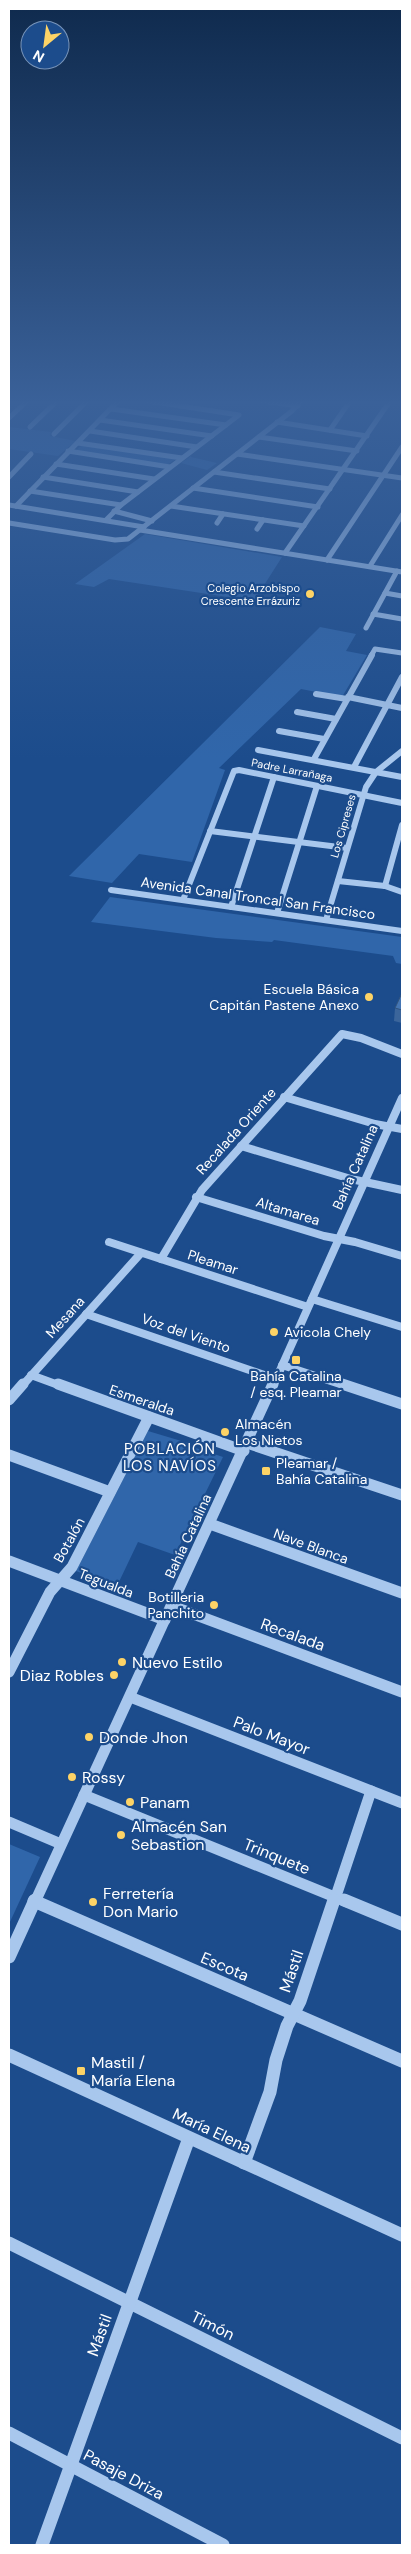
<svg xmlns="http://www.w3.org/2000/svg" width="411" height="2554" viewBox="0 0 411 2554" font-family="'DM Sans',sans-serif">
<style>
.green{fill:#3066aa}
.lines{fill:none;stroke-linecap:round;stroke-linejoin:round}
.minor-far4{stroke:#a8c7ed;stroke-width:5}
.minor-far3{stroke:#a8c7ed;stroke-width:6}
.minor-far2{stroke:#a8c7ed;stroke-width:8}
.minor-far1{stroke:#a8c7ed;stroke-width:11}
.minor{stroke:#a8c7ed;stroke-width:13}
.wall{fill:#3b659b}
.building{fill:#4576b4;stroke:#30537e}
.poi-dot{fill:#fdd366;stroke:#1c4c8c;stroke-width:2}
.labels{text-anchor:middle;stroke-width:4.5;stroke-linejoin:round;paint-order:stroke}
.far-poi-label{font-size:11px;fill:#fff;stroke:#1c4c8c;text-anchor:end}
.far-street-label{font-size:11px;fill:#fff;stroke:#1c4c8c}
.street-label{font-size:14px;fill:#fff;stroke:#1c4c8c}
.poi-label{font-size:14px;fill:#fff;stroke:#1c4c8c;text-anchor:start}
.neighbourhood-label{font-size:15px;letter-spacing:1px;fill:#fff;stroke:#1c4c8c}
.near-street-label{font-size:16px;fill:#fff;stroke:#1c4c8c}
.near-poi-label{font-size:16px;fill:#fff;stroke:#1c4c8c;text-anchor:start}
</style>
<rect width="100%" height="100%" fill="#1c4c8c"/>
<g class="green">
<path d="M9 427 51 432 50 436 76 441 58 456 9 449Z"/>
<path d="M82 445 176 459 167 465 75 451Z"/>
<path d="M191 456V457L217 463 207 470 181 463Z"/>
<path d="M145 534 282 557 254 601 109 579 94 587 75 584Z"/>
<path d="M320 627 356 634 346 651 367 655 342 697 301 689 219 768 225 770 192 862 139 854 112 883 69 876Z"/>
<path d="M110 897 402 937V964L396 963 393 956 274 940 272 942 216 938 91 922Z"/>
<path d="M148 1431 188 1443 187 1445 223 1457 175 1555 138 1542 117 1586 76 1571Z"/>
<path d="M9 1844 40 1857 9 1924Z"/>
</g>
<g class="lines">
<g class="minor-far4">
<path d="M263 401 298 406"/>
<path d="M111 409 226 425"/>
<path d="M9 418 27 401"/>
<path d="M100 420 212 436"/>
<path d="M277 422 367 436"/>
<path d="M30 427 57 401"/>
<path d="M330 430 350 401"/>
<path d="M90 431 197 447"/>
<path d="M54 434 87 401"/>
<path d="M259 437 357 451"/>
<path d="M78 443 182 458"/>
<path d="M68 451 170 467"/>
<path d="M237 454 402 478"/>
<path d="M56 464 154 479"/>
<path d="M214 472 330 489"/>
<path d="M9 477 31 454"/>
<path d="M43 477 138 492"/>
<path d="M193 488 318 507"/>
<path d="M30 491 121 505"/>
<path d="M9 505 144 527"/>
<path d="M16 506 118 401"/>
<path d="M171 506 304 526"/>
<path d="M114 511 152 521"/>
<path d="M106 520 121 505 239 415 148 401"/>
<path d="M9 523 115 540 128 539 292 411 301 401"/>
<path d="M217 523 223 514"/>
<path d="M257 529 263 520"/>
<path d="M140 530 402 572"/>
<path d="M285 553 390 401"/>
<path d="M327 560 402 447"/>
<path d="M370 566 402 515"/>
<path d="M385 593 402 596"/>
<path d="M373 614 402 619"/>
<path d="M366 628 397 571"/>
<path d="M371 656 375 649 402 653"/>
</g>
<g class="minor-far3">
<path d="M316 694 347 699"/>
<path d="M348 697 402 708"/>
<path d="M297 712 336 719"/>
<path d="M279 731 324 739"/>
<path d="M258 750 402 777"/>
<path d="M314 759 372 655"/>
<path d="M354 767 402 677"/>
<path d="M210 831 347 848"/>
<path d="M338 881 385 886 402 892"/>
<path d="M385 886 402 825"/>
<path d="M111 890 402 931"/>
<path d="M183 900 234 771 239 770 402 803"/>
<path d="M231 907 274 777"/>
<path d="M277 913 317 786"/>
<path d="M326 920 366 787 376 772 402 751"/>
</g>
<g class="minor-far2">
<path d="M284 1097 375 1124 402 1129"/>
<path d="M241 1146 351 1179 402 1190"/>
<path d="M196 1197 324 1236 355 1242 402 1256"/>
<path d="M109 1242 308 1307"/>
<path d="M161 1259 202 1190 342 1034 361 1038 402 1054"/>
<path d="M312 1299 402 1327"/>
<path d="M86 1314 276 1379"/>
<path d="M282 1365 346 1386"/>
<path d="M31 1375 61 1386"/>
<path d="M22 1386 141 1253"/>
<path d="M273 1386 402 1098"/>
</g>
<g class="minor-far1">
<path d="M58 1384 244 1451"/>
<path d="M342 1384 402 1404"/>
<path d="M9 1400 23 1384"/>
<path d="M247 1443 402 1495"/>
<path d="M9 1455 110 1492"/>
<path d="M210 1524 402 1593"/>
<path d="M9 1561 165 1620"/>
<path d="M172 1606 402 1692"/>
<path d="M9 1672 50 1592 72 1567 149 1417"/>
<path d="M130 1697 402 1803"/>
<path d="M84 1795 347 1902"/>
<path d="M9 1822 61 1844"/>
<path d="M35 1902 273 1384"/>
<path d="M334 1902 371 1791"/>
</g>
<g class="minor">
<path d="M344 1900 402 1924"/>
<path d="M34 1901 402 2061"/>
<path d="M9 1957 35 1900"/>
<path d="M9 2055 402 2235"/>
<path d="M244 2163 270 2092 276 2060 287 2026 300 2001 334 1900"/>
<path d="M9 2243 402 2438"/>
<path d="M9 2433 223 2545"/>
<path d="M42 2545 189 2138"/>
</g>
</g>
<path class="wall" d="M402 993V1023L394 1021 395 1008Z"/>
<path class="building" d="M402 993V1010L395 1008Z"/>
<linearGradient id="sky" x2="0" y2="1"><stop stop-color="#0f2a4d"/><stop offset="0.53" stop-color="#3a6199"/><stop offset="1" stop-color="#3a6199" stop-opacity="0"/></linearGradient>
<rect width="411" height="759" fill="url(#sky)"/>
<g class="poi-dot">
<circle cx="310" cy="594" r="5"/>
<circle cx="369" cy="997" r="5"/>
<circle cx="274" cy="1332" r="5"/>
<rect x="291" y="1355" width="10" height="10" rx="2.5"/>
<circle cx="225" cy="1432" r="5"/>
<rect x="261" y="1466" width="10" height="10" rx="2.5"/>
<circle cx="214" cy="1605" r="5"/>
<circle cx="122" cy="1662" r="5"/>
<circle cx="114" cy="1675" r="5"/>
<circle cx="89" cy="1737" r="5"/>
<circle cx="72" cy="1777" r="5"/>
<circle cx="130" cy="1802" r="5"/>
<circle cx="121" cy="1835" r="5"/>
<circle cx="93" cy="1902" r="5"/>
<rect x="76" y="2066" width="10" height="10" rx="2.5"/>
</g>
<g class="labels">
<g class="far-poi-label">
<text x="300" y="592">Colegio Arzobispo<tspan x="300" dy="13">Crescente Errázuriz</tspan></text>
</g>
<g class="far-street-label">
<text transform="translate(292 770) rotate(11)" y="4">Padre Larrañaga</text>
<text transform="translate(343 826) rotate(-74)" y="4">Los Cipreses</text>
</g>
<g class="street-label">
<text transform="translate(258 898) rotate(8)" y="5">Avenida Canal Troncal San Francisco</text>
<text transform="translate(236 1131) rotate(-48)" y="5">Recalada Oriente</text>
<text transform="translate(355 1167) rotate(-66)" y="5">Bahía Catalina</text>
<text transform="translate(288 1211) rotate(17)" y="5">Altamarea</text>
<text transform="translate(213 1262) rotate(18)" y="5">Pleamar</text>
<text transform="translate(65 1317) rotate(-48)" y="5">Mesana</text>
<text transform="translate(186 1333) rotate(19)" y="5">Voz del Viento</text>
<text transform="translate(142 1400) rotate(19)" y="5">Esmeralda</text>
<text transform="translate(188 1536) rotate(-65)" y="5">Bahía Catalina</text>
<text transform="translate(69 1540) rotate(-61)" y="5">Botalón</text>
<text transform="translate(311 1546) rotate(20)" y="5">Nave Blanca</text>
<text transform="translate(106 1583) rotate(21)" y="5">Tegualda</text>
</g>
<g class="poi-label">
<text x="359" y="994" text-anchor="end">Escuela Básica<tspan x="359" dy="16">Capitán Pastene Anexo</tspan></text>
<text x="284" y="1337">Avicola Chely</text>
<text x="296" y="1381" text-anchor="middle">Bahía Catalina<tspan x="296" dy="16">/ esq. Pleamar</tspan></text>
<text x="235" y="1429">Almacén<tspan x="235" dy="16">Los Nietos</tspan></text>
<text x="276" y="1468">Pleamar /<tspan x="276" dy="16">Bahía Catalina</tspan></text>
<text x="204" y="1602" text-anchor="end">Botilleria<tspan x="204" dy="16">Panchito</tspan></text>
</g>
<g class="neighbourhood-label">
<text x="170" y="1454">POBLACIÓN<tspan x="170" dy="17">LOS NAVÍOS</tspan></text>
</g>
<g class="near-street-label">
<text transform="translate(293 1634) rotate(20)" y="6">Recalada</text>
<text transform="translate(272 1735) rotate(21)" y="6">Palo Mayor</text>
<text transform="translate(277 1856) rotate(22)" y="6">Trinquete</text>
<text transform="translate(225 1966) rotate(23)" y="6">Escota</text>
<text transform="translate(291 1971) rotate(-71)" y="6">Mástil</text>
<text transform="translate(212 2130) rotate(25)" y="6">María Elena</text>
<text transform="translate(213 2325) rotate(26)" y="6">Timón</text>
<text transform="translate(99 2335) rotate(-70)" y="6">Mástil</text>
<text transform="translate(124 2474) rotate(28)" y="6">Pasaje Driza</text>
</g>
<g class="near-poi-label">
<text x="132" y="1668">Nuevo Estilo</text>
<text x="104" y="1681" text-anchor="end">Diaz Robles</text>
<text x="99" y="1743">Donde Jhon</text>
<text x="82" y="1783">Rossy</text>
<text x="140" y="1808">Panam</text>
<text x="131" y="1832">Almacén San<tspan x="131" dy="18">Sebastion</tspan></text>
<text x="103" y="1899">Ferretería<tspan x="103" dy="18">Don Mario</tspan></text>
<text x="91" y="2068">Mastil /<tspan x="91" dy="18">María Elena</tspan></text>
</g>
</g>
<rect width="411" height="2554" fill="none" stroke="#ffffff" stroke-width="20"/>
<g transform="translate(45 45) rotate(209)"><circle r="24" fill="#1c4c8c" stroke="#7794ba"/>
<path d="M0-4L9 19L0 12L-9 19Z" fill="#fdd366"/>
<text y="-8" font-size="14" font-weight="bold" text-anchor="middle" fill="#ffffff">N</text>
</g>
</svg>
